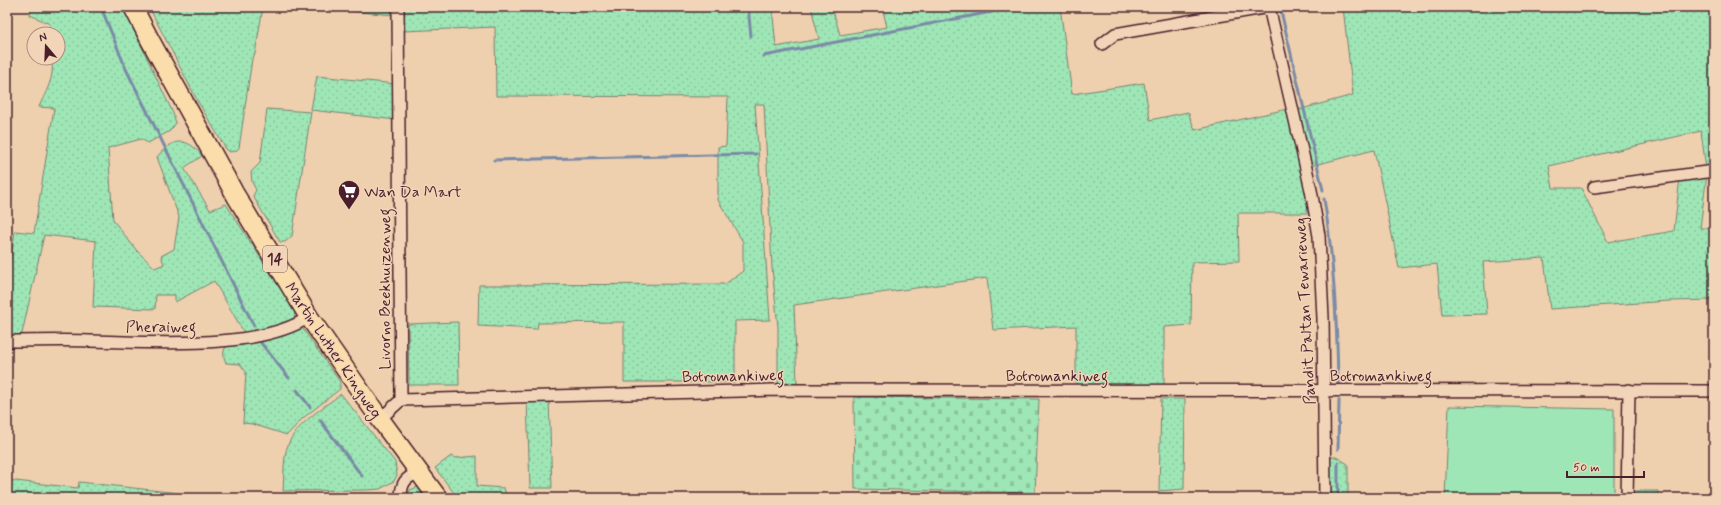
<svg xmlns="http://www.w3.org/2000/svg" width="1721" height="505" viewBox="0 0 1721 505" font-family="Mynerve,sans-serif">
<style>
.grass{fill:url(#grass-dots);stroke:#748270}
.cemetery{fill:url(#cemetery-stones);stroke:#748270}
.park{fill:#9ee6b5;stroke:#748270}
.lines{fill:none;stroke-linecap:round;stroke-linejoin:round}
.stream{stroke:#7a8aa7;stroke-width:3}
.street-casing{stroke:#4a1f2b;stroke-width:14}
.primary-casing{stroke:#4a1f2b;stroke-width:21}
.street{stroke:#f2d5b8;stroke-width:11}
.primary{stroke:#fbddab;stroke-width:18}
.labels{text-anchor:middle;stroke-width:3;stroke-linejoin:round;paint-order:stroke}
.shield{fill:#f2d5b8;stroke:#7c5655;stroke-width:1}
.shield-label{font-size:15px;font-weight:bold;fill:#4a1f2b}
.poi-label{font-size:16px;fill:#4a1f2b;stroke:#f2d5b8;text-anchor:start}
.street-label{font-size:16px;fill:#4a1f2b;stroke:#f2d5b8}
</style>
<defs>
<pattern id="grass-dots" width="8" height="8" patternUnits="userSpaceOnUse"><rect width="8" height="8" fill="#9ee6b5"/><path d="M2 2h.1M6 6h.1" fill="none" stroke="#8ac59c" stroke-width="1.8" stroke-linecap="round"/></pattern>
<pattern id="cemetery-stones" width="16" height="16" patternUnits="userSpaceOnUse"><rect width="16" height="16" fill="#9ee6b5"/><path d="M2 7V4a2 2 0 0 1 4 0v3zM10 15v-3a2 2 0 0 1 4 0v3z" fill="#8ac59c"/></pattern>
</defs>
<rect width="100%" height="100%" fill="#eed0ae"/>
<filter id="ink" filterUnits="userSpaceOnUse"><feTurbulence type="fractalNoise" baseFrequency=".025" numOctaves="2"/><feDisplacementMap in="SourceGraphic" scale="8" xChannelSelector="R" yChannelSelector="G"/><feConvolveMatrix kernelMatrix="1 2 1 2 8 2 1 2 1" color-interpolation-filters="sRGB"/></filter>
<g filter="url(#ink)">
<g class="grass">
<path d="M32 7H123L173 113 176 123 170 131 148 143 141 139 108 148 113 220 137 251 155 268 164 264 161 256 174 249 179 217 157 157C172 138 187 136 202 156L184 168 210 210 226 204 294 310 295 319 291 324 246 336 214 281 175 302V295H156L155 309 93 307 96 241 44 235 21 338 7 339V282L15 231 34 233 54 108 39 107C46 91 56 76 51 58H58V34H50V24L30 15Z"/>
<path d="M149 7H263L255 54 252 59 239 148 236 151 230 152 226 149 197 100Z"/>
<path d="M325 7H394V15L325 9Z"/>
<path d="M404 7H772L776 47 819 39 811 7H832L840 35 887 27 882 7H1060L1072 94 1144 83 1150 120 1188 112 1195 130 1287 109 1311 213H1238L1239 261 1192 262 1191 325 1164 327V385H1076V326L993 330 987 278 794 305 797 383H778V327L772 268 764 104H755L770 320 735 321V382H624V322L538 323 537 329 478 326 479 285 725 284 743 271V242L718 200V147L726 146 728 97 496 96 495 27 404 31Z"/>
<path d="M1343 7H1714V168L1706 169 1701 131 1549 166 1553 188H1581L1608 242 1674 231 1680 177 1707 174 1700 228H1714V300L1669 301 1550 309 1544 258 1483 262 1487 314 1442 315 1437 264 1399 268 1374 150 1310 166 1298 110 1353 95Z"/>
<path d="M317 76 396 84V120L311 110Z"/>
<path d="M267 109 311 112 292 236 285 242H280L253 196 256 190 252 182 251 172 260 163Z"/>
<path d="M458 322 459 385H409L408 324Z"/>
<path d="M300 328 303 329 340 382V389L303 418 287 435 252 424 243 423 246 372 240 364 226 363C223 356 222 350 228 345Z"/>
<path d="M341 394 395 462 397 475 394 481 380 489 367 490 283 491C284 478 283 456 288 445 295 425 325 406 341 394Z"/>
<path d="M549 399 552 488H530L527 400Z"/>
<path d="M1161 399H1185L1184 489 1159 491Z"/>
<path d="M451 456 455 458 477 456V486L504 488 507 498H458L435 468Z"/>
<path d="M1333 457H1336L1348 464V498H1329V466L1330 458Z"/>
<path d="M7 480 78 488 79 482 179 493 178 498H7Z"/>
<path d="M420 486 432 498H406L410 490Z"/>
<path d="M1635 491H1658L1657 498H1632V493Z"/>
</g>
<path class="cemetery" d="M854 397 1039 399 1035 493 855 489Z"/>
<path class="park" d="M1449 406 1614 409V498H1445Z"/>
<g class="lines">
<g class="stream">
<path d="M101 7 126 69 254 326"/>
<path d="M748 7 751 36"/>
<path d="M1280 7 1323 190"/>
<path d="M764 56 1017 7"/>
<path d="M494 160 756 154"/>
<path d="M1324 199C1334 260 1337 321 1338 383"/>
<path d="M261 343 289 378"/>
<path d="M297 390 310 407"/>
<path d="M320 420 362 476"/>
<path d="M1338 449 1339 400"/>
<path d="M1338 463V498"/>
</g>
<g class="street-casing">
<g id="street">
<path d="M1269 7 1311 190 1319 236 1323 318 1325 498"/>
<path d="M1102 44 1115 34 1269 7"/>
<path d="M1594 187 1714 171"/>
<path d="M7 341C34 341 62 340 89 341 151 342 258 351 309 317"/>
<path d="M401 400 774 390 1714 391"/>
<path d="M380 419 401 400 398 7"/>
<path d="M401 498C401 483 405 478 419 472"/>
<path d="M1627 498 1629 390"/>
</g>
</g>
<g class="primary-casing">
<path id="primary" d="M133 7 150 40 236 196 309 317 380 419 438 498"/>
</g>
<use href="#street" class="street"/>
<use href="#primary" class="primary"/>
</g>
</g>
<defs>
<g id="supermarket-pin" transform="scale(1.15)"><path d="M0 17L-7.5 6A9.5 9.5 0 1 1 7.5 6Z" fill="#4a1f2b" stroke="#f2d5b8"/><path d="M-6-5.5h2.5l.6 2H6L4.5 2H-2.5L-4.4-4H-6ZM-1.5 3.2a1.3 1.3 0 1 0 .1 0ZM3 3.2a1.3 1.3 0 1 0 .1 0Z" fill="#fff"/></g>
</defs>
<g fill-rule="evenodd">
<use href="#supermarket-pin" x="349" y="191"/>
</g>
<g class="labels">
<rect class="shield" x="263" y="246" width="24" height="26" rx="3"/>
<g class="shield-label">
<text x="275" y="264">14</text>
</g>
<g class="poi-label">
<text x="364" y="197">Wan Da Mart</text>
</g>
<g class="street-label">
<text transform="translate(384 289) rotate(-90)" y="6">Livorno Beekhuizenweg</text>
<text transform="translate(1304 311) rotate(-93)" y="6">Pandit Paltan Tewarieweg</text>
<text x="161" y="332">Pheraiweg</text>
<text transform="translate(334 350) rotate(56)" y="6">Martin Luther Kingweg</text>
<text transform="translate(733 375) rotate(-1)" y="6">Botromankiweg</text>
<text x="1057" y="381">Botromankiweg</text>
<text x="1381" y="381">Botromankiweg</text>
</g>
</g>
<rect width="1721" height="505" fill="none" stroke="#f2d5b8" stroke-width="24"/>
<rect x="12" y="12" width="1697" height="481" fill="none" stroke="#4a1f2b" stroke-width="1.5" filter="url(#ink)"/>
<g transform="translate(46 46) rotate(341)"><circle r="19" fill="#f2d5b8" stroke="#af8c80"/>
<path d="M0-3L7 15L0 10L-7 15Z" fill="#4a1f2b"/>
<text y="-6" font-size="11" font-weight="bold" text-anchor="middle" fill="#4a1f2b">N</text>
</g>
<path d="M1567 471v6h77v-6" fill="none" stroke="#4a1f2b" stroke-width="2"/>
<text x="1573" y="471" font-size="12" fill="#4a1f2b" stroke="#f2d5b8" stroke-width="3" paint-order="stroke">50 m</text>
</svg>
